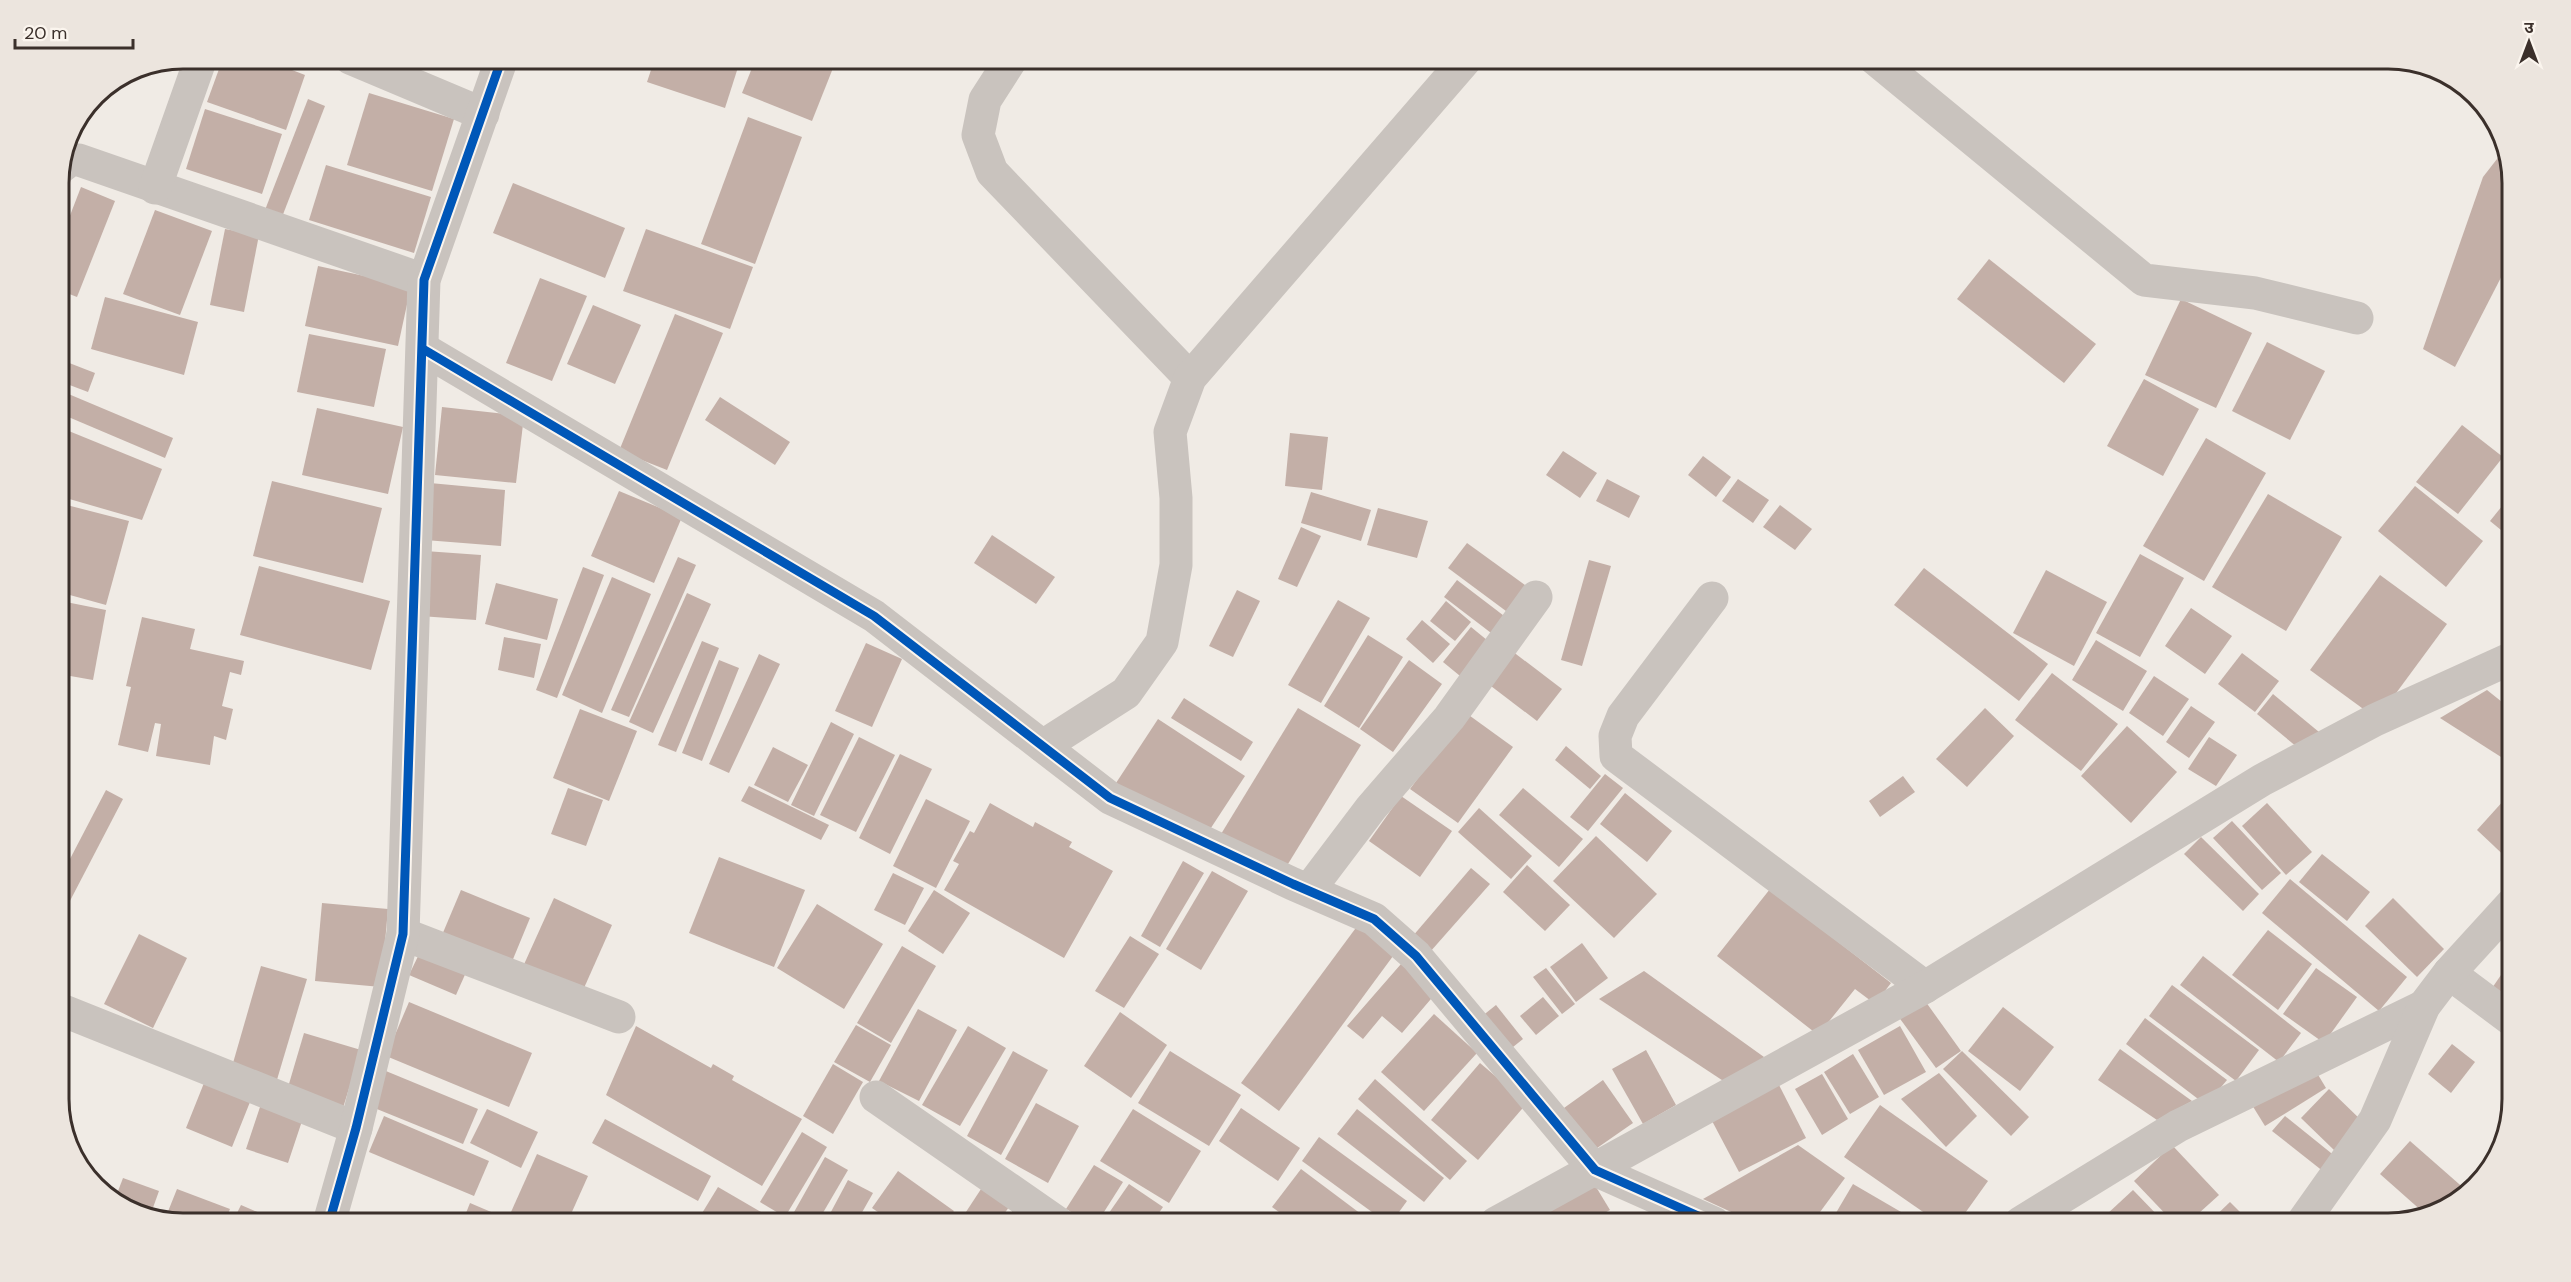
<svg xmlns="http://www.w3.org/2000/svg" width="2571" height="1282" viewBox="0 0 2571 1282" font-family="'DM Sans','Noto Sans Devanagari',sans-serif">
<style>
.building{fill:#c3afa7}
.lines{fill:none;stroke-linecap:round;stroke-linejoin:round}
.minor{stroke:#c9c3be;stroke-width:33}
.cycleway-casing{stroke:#fbf5ee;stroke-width:13}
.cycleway{stroke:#0057b8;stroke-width:9}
.rim{fill:none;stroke:#3b302b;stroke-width:3}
</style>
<rect width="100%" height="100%" fill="#f0ebe5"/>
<g class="building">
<path d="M223 58H261L305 75 286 130 207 102Z"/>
<path d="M655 58H741L725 108 647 82Z"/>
<path d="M756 58H837L812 121 742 93Z"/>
<path d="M369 93 454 119 432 191 347 165Z"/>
<path d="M308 99 325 106 282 217 265 210Z"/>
<path d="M205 109 282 134 262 194 186 169Z"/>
<path d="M748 117 802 137 755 264 701 244Z"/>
<path d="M2504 150 2512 176V256L2455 367 2423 349 2483 177Z"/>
<path d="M326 165 431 197 414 253 309 220Z"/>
<path d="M513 183 625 228 605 278 493 233Z"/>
<path d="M81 187 115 201 77 297 59 290V244Z"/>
<path d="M155 210 212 231 180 315 123 294Z"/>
<path d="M225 229 259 235 244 312 210 305Z"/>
<path d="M646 229 753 267 730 329 623 291Z"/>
<path d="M1989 259 2096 344 2064 383 1957 299Z"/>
<path d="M318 266 411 286 398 346 305 326Z"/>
<path d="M540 278 587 296 552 381 506 363Z"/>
<path d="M105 297 198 322 184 375 91 349Z"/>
<path d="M2181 299 2252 333 2216 408 2145 375Z"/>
<path d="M593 305 641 325 615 384 567 364Z"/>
<path d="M675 314 723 333 667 470 619 451Z"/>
<path d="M309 334 386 349 374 407 297 392Z"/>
<path d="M2267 342 2325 371 2290 440 2232 411Z"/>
<path d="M59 359 95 373 88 392 59 381Z"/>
<path d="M2144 379 2199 409 2163 476 2107 446Z"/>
<path d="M59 390 173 438 165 458 59 413Z"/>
<path d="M720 397 790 442 775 465 705 420Z"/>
<path d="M442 407 524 416 516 483 435 475Z"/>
<path d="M317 408 403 427 388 494 302 475Z"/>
<path d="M2462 425 2503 457 2458 514 2416 482Z"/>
<path d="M59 427 162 469 142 520 59 496Z"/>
<path d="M1290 433 1328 437 1322 490 1285 486Z"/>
<path d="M2206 438 2266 473 2204 581 2143 546Z"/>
<path d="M1563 451 1597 473 1580 498 1546 475Z"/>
<path d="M1703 456 1731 477 1716 497 1688 475Z"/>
<path d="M1607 479 1640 496 1629 518 1596 501Z"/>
<path d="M1738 479 1769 500 1753 523 1722 501Z"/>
<path d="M272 481 382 508 363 583 253 556Z"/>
<path d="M430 483 505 490 501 546 425 540Z"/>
<path d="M2415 486 2483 541 2446 587 2378 531Z"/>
<path d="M619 491 682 517 654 583 591 556Z"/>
<path d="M1311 492 1371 510 1361 541 1301 523Z"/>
<path d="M2268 494 2342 537 2286 631 2212 587Z"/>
<path d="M2511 495 2512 497V539L2490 521Z"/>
<path d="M59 503 129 521 106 605 59 592Z"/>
<path d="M1780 505 1812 529 1795 550 1763 527Z"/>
<path d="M1378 508 1428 521 1417 558 1367 545Z"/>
<path d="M1301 527 1321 536 1297 587 1278 579Z"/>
<path d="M992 535 1055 577 1036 604 974 563Z"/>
<path d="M1467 543 1529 588 1510 614 1448 568Z"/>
<path d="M425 551 481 555 476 620 420 616Z"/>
<path d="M2140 554 2184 578 2140 657 2096 633Z"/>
<path d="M678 557 696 565 629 717 611 710Z"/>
<path d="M1589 560 1611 566 1582 666 1561 660Z"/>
<path d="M259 566 390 601 371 670 240 635Z"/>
<path d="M583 567 604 575 557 698 536 690Z"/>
<path d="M1924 568 2048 664 2019 701 1894 605Z"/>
<path d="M2046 570 2107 602 2074 666 2013 633Z"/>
<path d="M2380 575 2447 624 2377 719 2310 670Z"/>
<path d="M612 577 651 594 602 713 562 695Z"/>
<path d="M1457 580 1512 622 1499 639 1444 597Z"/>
<path d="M496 583 558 599 547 640 485 624Z"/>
<path d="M1237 590 1260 601 1233 657 1209 646Z"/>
<path d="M687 593 711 604 653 733 629 722Z"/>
<path d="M1338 600 1370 618 1321 703 1288 685Z"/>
<path d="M1446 601 1471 622 1455 641 1430 621Z"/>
<path d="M66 602 106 610 93 680 59 674V640Z"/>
<path d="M2191 608 2232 636 2205 674 2165 646Z"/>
<path d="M142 617 195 629 190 649 244 661 241 675 230 672 222 706 233 709 226 740 214 736 210 765 156 756 161 724 155 723 148 752 118 745 131 687 126 686Z"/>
<path d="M1422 620 1450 644 1433 663 1406 639Z"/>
<path d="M1471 627 1493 645 1465 680 1443 662Z"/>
<path d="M1368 635 1403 657 1359 728 1324 706Z"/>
<path d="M504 637 541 644 534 678 498 670Z"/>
<path d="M2096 640 2147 671 2123 711 2072 680Z"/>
<path d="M702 641 719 648 676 752 658 745Z"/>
<path d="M866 643 902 659 872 727 835 711Z"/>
<path d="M1512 651 1562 689 1537 721 1487 683Z"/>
<path d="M2242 653 2279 681 2255 712 2218 684Z"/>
<path d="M759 654 780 664 729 773 709 764Z"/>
<path d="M719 660 739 668 702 761 682 753Z"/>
<path d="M1409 660 1442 684 1393 752 1360 729Z"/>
<path d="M2052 673 2118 724 2081 771 2015 720Z"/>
<path d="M2154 676 2189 699 2163 736 2129 713Z"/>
<path d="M2487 690 2512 710V764L2440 718Z"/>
<path d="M2273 694 2319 732 2303 752 2257 714Z"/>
<path d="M1184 698 1253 742 1241 761 1171 718Z"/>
<path d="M2191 706 2215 722 2189 758 2166 742Z"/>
<path d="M1298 708 1361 745 1280 877 1218 839Z"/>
<path d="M1985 708 2014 736 1967 787 1936 759Z"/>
<path d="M580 709 637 731 609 801 553 778Z"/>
<path d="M1466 713 1513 747 1458 823 1410 789Z"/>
<path d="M1158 719 1245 776 1203 840 1116 783Z"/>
<path d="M831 722 854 734 814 816 791 805Z"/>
<path d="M2127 726 2177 772 2131 823 2081 776Z"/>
<path d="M859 737 895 755 856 832 820 815Z"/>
<path d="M2209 737 2237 755 2216 786 2188 769Z"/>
<path d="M1566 746 1601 776 1590 789 1555 760Z"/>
<path d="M773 747 808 765 788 802 754 785Z"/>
<path d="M900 754 932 769 890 854 859 838Z"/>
<path d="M1605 774 1623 788 1588 831 1570 817Z"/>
<path d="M1903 776 1915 792 1880 817 1869 801Z"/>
<path d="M749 786 829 825 821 840 741 801Z"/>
<path d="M568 788 603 800 586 846 551 834Z"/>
<path d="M1523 788 1583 839 1559 867 1499 815Z"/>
<path d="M106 790 123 799 59 922V880Z"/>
<path d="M1625 793 1672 831 1647 862 1600 824Z"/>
<path d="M1401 796 1452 831 1420 877 1369 841Z"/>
<path d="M926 799 970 821 936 888 893 866Z"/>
<path d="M2505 799 2512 806V863L2477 830Z"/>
<path d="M990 803 1033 827 1035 822 1072 842 1069 847 1113 871 1064 958 944 890 959 864 953 861 970 831 974 833Z"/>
<path d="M2267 803 2312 852 2286 875 2242 826Z"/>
<path d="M1479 808 1532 856 1511 879 1458 832Z"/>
<path d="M2232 821 2281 873 2262 890 2213 838Z"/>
<path d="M1596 836 1657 894 1614 938 1553 881Z"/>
<path d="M2201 837 2259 894 2243 911 2184 854Z"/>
<path d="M2322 854 2370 892 2347 921 2299 882Z"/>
<path d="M719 857 805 890 774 967 689 933Z"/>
<path d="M1183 861 1204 873 1160 947 1141 936Z"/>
<path d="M1527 865 1570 905 1545 931 1503 892Z"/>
<path d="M1471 868 1490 884 1430 952 1412 937Z"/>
<path d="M1212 871 1248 891 1201 970 1166 949Z"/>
<path d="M893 873 924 888 905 925 874 910Z"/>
<path d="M2290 879 2407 977 2379 1011 2262 913Z"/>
<path d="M1770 889 1891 983 1875 1004 1855 989 1818 1035 1717 956Z"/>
<path d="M461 890 530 918 511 964 442 935Z"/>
<path d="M934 890 970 913 943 954 908 931Z"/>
<path d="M554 898 612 925 580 997 521 971Z"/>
<path d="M2393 898 2444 949 2417 977 2365 926Z"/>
<path d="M322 903 388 909 381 987 315 981Z"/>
<path d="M817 904 883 944 844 1009 777 968Z"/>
<path d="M1358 925 1396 952 1279 1111 1241 1083Z"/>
<path d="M2268 930 2312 964 2278 1010 2232 975Z"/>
<path d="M139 934 187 958 153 1028 104 1004Z"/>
<path d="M1130 936 1159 954 1124 1008 1095 991Z"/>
<path d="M1582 943 1608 978 1576 1002 1550 967Z"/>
<path d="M902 946 936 966 891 1043 857 1023Z"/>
<path d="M421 950 467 970 456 995 409 975Z"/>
<path d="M2203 956 2301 1033 2279 1062 2180 985Z"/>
<path d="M2512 959V1006L2490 991Z"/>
<path d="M1401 964 1436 993 1402 1033 1382 1016 1363 1039 1347 1026Z"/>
<path d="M261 966 307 979 276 1083 231 1070Z"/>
<path d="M1546 968 1575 1004 1562 1014 1533 977Z"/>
<path d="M2316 968 2357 997 2324 1043 2283 1014Z"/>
<path d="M1644 971 1764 1057 1734 1088 1599 999Z"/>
<path d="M2172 985 2259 1050 2236 1081 2149 1016Z"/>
<path d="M1543 997 1559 1016 1536 1035 1520 1016Z"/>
<path d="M1923 998 1961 1051 1936 1068 1898 1016Z"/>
<path d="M409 1002 532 1053 509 1107 386 1056Z"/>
<path d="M1496 1005 1523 1039 1503 1055 1476 1021Z"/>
<path d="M2003 1007 2054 1047 2020 1091 1968 1051Z"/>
<path d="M918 1009 957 1030 919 1101 879 1081Z"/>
<path d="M1120 1012 1167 1045 1131 1098 1084 1066Z"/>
<path d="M1434 1014 1477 1053 1424 1111 1381 1072Z"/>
<path d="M2145 1018 2227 1080 2206 1105 2126 1044Z"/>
<path d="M856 1025 891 1045 870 1082 834 1062Z"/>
<path d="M636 1026 711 1068 713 1064 734 1076 732 1080 802 1119 762 1186 606 1095Z"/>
<path d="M968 1026 1006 1048 960 1126 922 1105Z"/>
<path d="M1900 1026 1926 1072 1884 1095 1858 1050Z"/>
<path d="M304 1033 361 1050 342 1111 286 1094Z"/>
<path d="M2452 1044 2475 1062 2451 1093 2428 1074Z"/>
<path d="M2120 1049 2192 1101 2157 1120 2098 1080Z"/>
<path d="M1646 1050 1676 1105 1643 1124 1612 1069Z"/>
<path d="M1013 1051 1048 1070 1001 1155 967 1136Z"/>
<path d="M1170 1051 1241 1095 1209 1146 1138 1103Z"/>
<path d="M1962 1051 2029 1117 2011 1136 1943 1069Z"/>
<path d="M1853 1054 1879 1097 1850 1114 1824 1072Z"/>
<path d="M1480 1063 1527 1103 1478 1160 1431 1120Z"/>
<path d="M833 1064 863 1082 833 1134 803 1116Z"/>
<path d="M2314 1068 2326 1088 2265 1126 2252 1105Z"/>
<path d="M381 1069 478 1109 463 1144 367 1105Z"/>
<path d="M1939 1073 1977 1116 1946 1147 1901 1099Z"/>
<path d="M1822 1074 1848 1119 1822 1135 1795 1089Z"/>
<path d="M206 1078 252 1097 232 1147 186 1128Z"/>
<path d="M1375 1079 1467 1161 1450 1180 1358 1099Z"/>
<path d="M1603 1080 1633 1123 1587 1155 1557 1113Z"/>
<path d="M1779 1085 1806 1138 1739 1172 1711 1119Z"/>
<path d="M2329 1089 2363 1122 2335 1151 2301 1118Z"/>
<path d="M262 1101 304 1115 288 1163 246 1149Z"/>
<path d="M1036 1103 1079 1126 1048 1183 1005 1159Z"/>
<path d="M1880 1105 1988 1181 1958 1223H1939L1844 1157Z"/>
<path d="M1241 1108 1300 1148 1278 1181 1219 1141Z"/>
<path d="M487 1109 538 1132 521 1168 470 1143Z"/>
<path d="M1133 1109 1201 1151 1169 1203 1100 1161Z"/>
<path d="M1357 1109 1444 1178 1424 1202 1337 1134Z"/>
<path d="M384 1116 489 1161 474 1196 369 1152Z"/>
<path d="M2285 1116 2336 1157 2324 1172 2272 1131Z"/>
<path d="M605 1119 711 1176 698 1201 592 1143Z"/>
<path d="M802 1132 827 1147 785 1217 760 1202Z"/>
<path d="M2504 1136 2500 1154 2480 1177 2474 1172Z"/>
<path d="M1319 1137 1407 1201 1391 1223H1387L1302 1161Z"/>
<path d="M2410 1141 2467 1191 2457 1203 2424 1213 2380 1174Z"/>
<path d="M1798 1145 1845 1178 1812 1223H1755L1703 1199Z"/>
<path d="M2172 1145 2219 1195 2188 1223H2174L2134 1181Z"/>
<path d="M537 1154 588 1176 567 1223H537L511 1212Z"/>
<path d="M825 1157 848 1170 817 1223H793L789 1221Z"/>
<path d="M1094 1165 1123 1182 1097 1223H1089L1066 1209Z"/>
<path d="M1301 1169 1373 1223H1294L1272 1207Z"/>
<path d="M898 1171 954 1211 945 1223H894L872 1208Z"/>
<path d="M1590 1177 1610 1210 1586 1223H1533L1527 1213Z"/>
<path d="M123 1178 159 1191 150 1216 128 1211 115 1199Z"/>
<path d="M848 1180 873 1193 856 1223H825Z"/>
<path d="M985 1183 1013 1201 998 1223H971L962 1218Z"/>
<path d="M1129 1184 1163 1207 1152 1223H1102Z"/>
<path d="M1853 1184 1920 1223H1830Z"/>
<path d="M718 1187 780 1223H696Z"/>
<path d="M177 1189 230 1209 224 1223 183 1224 165 1219Z"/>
<path d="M2133 1190 2165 1223H2115L2106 1215Z"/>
<path d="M2230 1202 2251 1223H2208Z"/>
<path d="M470 1203 517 1223H462Z"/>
<path d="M241 1205 283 1223H232Z"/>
<path d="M1016 1205 1032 1223H1005Z"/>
</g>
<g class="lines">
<g class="minor">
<path d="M350 58 483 114"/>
<path d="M1012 58 985 100 978 135 992 172 1190 378"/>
<path d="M1874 58 2144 280 2255 293 2357 318"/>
<path d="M61 167 70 160H79L424 280"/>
<path d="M155 188 201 58"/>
<path d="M423 349 874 616 1110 798 1293 884 1374 919 1416 956 1595 1170 1714 1223"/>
<path d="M1712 598 1623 716 1615 736 1616 756 1925 987"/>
<path d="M1043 746 1126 693 1162 642 1176 565V498L1170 432 1190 378 1467 58"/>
<path d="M1309 890 1371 808 1449 718 1536 597"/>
<path d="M403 934 619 1017"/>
<path d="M2449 973 2512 1020"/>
<path d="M59 1009 356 1128"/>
<path d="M876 1097 1058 1223"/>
<path d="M329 1223 356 1128 403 934 424 280 502 58"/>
<path d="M1496 1223 1925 987 2262 780 2375 720 2512 658"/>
<path d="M2020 1223 2178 1126 2424 1006"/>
<path d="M2302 1223 2375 1120 2424 1006 2449 973 2512 904"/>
</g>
<g class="cycleway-casing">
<g id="cycleway">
<path d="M423 349 874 616 1110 798 1293 884 1374 919 1416 956 1595 1170 1714 1223"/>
<path d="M329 1223 356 1128 403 934 424 280 502 58"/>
</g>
</g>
<use href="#cycleway" class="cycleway"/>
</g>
<path d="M0 0H2571V1282H0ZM183 69H2388A114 114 0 0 1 2502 183V1099A114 114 0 0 1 2388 1213H183A114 114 0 0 1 69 1099V183A114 114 0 0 1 183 69Z" fill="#ece5de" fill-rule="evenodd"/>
<path class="rim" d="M183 69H2388A114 114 0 0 1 2502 183V1099A114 114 0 0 1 2388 1213H183A114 114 0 0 1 69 1099V183A114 114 0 0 1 183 69Z"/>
<g transform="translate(2529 42)" stroke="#fbf5ee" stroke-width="4.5" paint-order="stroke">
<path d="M0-4.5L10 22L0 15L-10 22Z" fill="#3b302b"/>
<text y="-9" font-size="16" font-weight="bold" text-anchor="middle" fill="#3b302b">उ</text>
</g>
<path d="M15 39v9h118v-9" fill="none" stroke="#3b302b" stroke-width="3"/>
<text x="24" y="39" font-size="18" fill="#3b302b" stroke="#fbf5ee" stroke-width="4.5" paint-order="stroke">20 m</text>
</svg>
